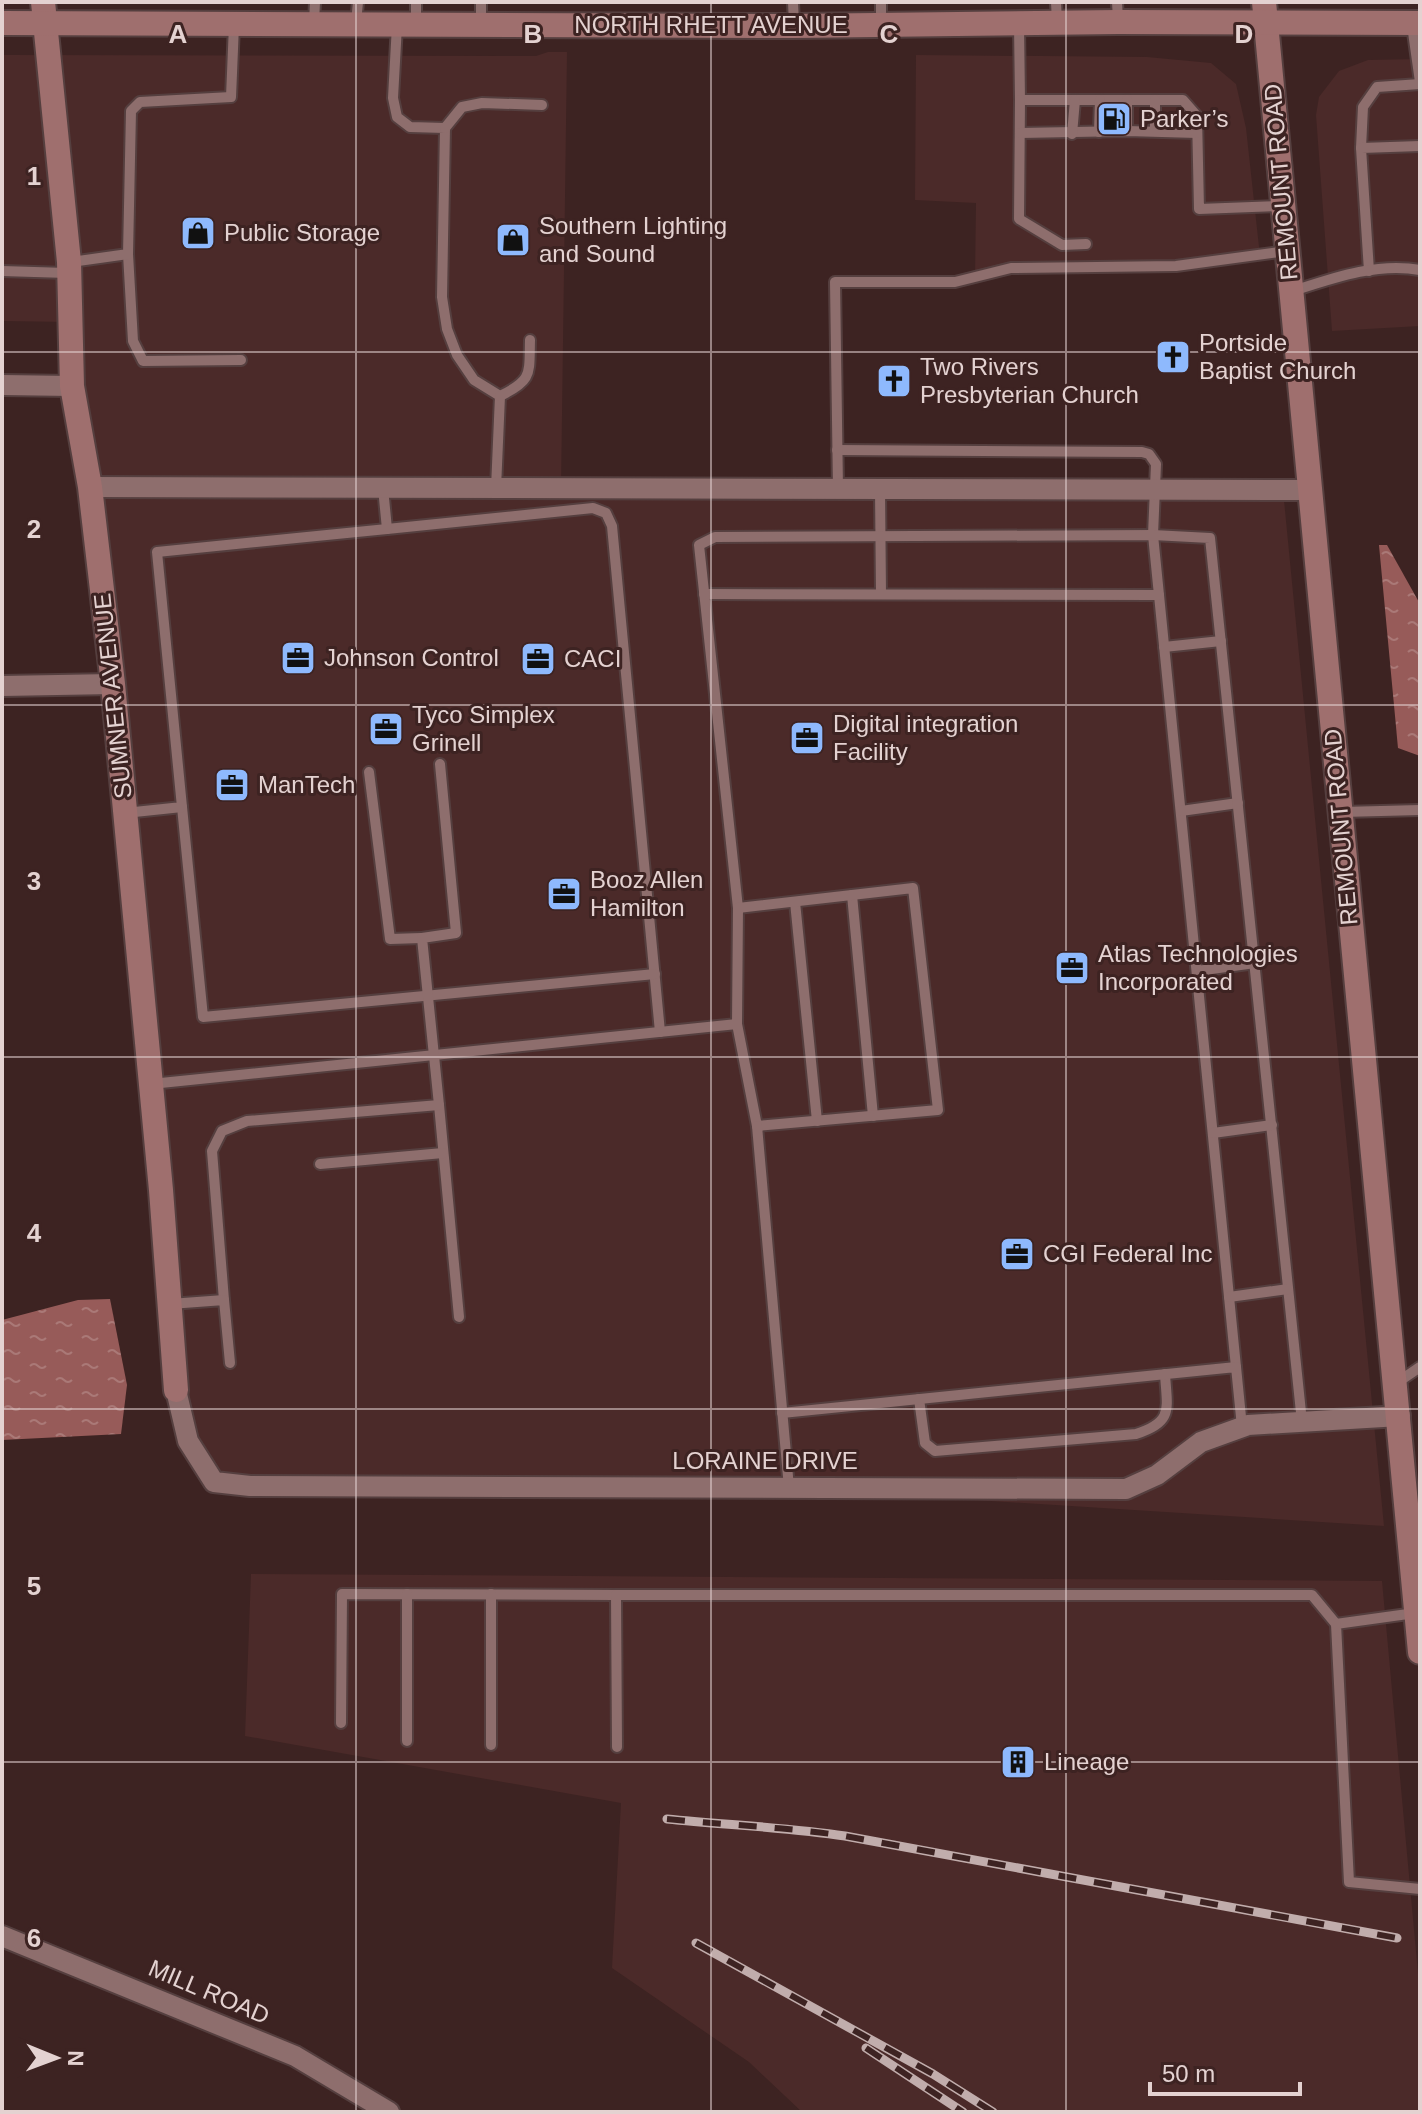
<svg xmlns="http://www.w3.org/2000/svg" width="1422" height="2114" viewBox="0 0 1422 2114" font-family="Helvetica,sans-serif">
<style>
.built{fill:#4b2a29}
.water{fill:url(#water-ripples)}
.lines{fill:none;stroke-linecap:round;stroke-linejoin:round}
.lane-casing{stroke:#553f3f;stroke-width:14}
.street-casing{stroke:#553f3f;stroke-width:24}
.secondary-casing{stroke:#553f3f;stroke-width:28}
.lane{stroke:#8e6e6d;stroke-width:10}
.street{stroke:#8e6e6d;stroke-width:20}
.secondary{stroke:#9f6f6e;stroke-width:24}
.rail-casing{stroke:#c1adac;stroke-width:9}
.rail{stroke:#3d2322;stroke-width:6;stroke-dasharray:18;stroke-linecap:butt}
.grid{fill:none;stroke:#e4d2d1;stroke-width:2;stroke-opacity:0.55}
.labels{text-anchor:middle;stroke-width:6;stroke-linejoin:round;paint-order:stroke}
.street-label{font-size:24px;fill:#e4d2d1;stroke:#3d2322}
.poi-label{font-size:24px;fill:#e4d2d1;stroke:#3d2322;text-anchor:start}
.grid-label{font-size:26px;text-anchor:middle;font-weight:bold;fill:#e4d2d1;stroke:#3d2322;stroke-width:6;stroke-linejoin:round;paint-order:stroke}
</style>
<defs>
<pattern id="water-ripples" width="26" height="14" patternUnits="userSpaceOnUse" patternTransform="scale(2)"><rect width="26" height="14" fill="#975b59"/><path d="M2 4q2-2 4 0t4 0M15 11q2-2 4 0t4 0" fill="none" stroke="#aa7977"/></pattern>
</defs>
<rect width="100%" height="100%" fill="#3d2322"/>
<g class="built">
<path d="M548 52H567L561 488 1283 490 1384 1526 789 1488 214 1482 188 1441 70 322 2 321V55L536 56Z"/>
<path d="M916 55 1147 57 1211 63 1236 84 1246 128 1260 256 1176 266 975 277 976 203 915 200Z"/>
<path d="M1420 59V326L1332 331 1316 115 1319 97 1339 71 1368 60Z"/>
<path d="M251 1574 1382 1581 1420 1995V2112H802L749 2062 612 1968 621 1803 245 1736Z"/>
</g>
<g class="water">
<path d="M1379 545H1387L1420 604V756L1398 748Z"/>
<path d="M110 1299 127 1385 121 1434 2 1440V1320L78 1300Z"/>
</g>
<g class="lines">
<g class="lane-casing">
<g id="lane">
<path d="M793 2 794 24"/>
<path d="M881 2V24"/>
<path d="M1056 2 1057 22"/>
<path d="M1117 2 1118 20"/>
<path d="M314 22 315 2"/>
<path d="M356 23 358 2"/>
<path d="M481 23V2"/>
<path d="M416 24V2"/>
<path d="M397 25 393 98 397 117 410 127 445 128 442 297 447 329 457 355 474 380 500 396 496 488"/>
<path d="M1019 25 1020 100H1183L1197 116 1199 209 1282 206"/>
<path d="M1412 25 1420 82"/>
<path d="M1020 100 1019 219 1062 245 1086 244"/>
<path d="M445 128 462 107 482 103 542 105"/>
<path d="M1127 131V100"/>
<path d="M1155 131V100"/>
<path d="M1099 132 1100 100"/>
<path d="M1020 133 1127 131 1197 133"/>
<path d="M1072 134 1075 100"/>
<path d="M1361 148 1363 107 1377 87 1420 84"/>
<path d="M128 254 133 341 143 361 241 360"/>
<path d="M71 262 128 254 131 111 140 102 231 97 234 25"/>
<path d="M2 271 67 273"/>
<path d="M1369 271 1361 148 1420 146"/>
<path d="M1293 291C1333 278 1378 262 1420 270"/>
<path d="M500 396C533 380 529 374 530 340"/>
<path d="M837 450 1142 452 1149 454 1156 464 1153 535 1236 1367"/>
<path d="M838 489 835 282H955L1011 268 1176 266 1287 251"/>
<path d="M880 489 881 594"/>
<path d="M387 529 593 508 606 513 612 526 660 1032"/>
<path d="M704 594 1159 595"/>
<path d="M1164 647 1221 641"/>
<path d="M369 772 390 939 422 938"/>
<path d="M182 807 203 1017 655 974"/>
<path d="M1181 811 1238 803"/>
<path d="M1342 812 1420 810"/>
<path d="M125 813 182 807 157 552 387 529 383 488"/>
<path d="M852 895 873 1116"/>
<path d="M795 902 817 1121"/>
<path d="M738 908 699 545 715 537 1153 535 1210 538 1302 1422"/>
<path d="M1197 971 1255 963"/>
<path d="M151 1084 737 1024 757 1126 938 1110 913 888 738 908 737 1024"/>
<path d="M439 1105 459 1317"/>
<path d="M757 1126 789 1488"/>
<path d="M1213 1133 1272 1125"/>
<path d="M320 1164 443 1153"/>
<path d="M1229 1297 1288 1289"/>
<path d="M224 1300 212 1151 222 1131 247 1121 439 1105 422 938 456 933 440 764"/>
<path d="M170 1304 224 1300 230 1363"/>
<path d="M1398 1382 1420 1367"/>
<path d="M919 1399 925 1443 935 1451 1136 1434C1174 1422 1167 1409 1165 1374"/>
<path d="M782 1413 1236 1367 1242 1427"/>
<path d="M1415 1613 1336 1624 1349 1882 1420 1889"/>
<path d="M341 1723 342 1594 616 1595"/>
<path d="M407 1741V1594"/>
<path d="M491 1745V1594"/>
<path d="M617 1747 616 1595H1312L1336 1624"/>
</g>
</g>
<g class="street-casing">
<g id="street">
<path d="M2 385 72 386"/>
<path d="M90 487 1309 490"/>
<path d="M2 686 113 684"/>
<path d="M176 1390 188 1441 214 1482 250 1486 1126 1489 1157 1475 1201 1442 1248 1425 1400 1416"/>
<path d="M2 1936 295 2056 389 2112"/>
</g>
</g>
<g class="secondary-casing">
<g id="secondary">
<path d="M43 2 69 262 72 386 90 487 113 684 161 1190 176 1390"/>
<path d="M1264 2 1420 1652"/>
<path d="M2 23 794 26 1118 22 1420 23"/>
</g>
</g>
<use href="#lane" class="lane"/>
<use href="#street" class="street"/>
<use href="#secondary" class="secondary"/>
<g class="rail-casing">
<g id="rail">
<path d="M667 1819C726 1825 786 1827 845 1836L1397 1938"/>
<path d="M696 1943 933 2074 993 2112"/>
<path d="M866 2048 963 2112"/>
</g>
</g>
<use href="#rail" class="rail"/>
</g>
<path class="grid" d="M356 2V2112M711 2V2112M1066 2V2112M2 352H1420M2 705H1420M2 1057H1420M2 1409H1420M2 1762H1420"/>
<defs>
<g id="fuel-square" transform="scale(1.8)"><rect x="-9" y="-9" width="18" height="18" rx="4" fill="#8eb9fd" stroke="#3d2322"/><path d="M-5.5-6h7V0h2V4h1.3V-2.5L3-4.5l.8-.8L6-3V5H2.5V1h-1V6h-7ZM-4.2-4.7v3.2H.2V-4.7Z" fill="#111"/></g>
<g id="shop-square" transform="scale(1.8)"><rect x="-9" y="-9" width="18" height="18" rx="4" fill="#8eb9fd" stroke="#3d2322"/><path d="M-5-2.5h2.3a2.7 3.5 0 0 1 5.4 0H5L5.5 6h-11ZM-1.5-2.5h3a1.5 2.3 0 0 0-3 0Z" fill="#111"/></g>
<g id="church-square" transform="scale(1.8)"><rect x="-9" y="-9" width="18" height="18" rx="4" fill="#8eb9fd" stroke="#3d2322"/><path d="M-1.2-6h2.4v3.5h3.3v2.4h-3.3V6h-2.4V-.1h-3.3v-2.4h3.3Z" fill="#111"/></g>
<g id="office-square" transform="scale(1.8)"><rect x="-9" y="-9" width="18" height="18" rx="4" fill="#8eb9fd" stroke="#3d2322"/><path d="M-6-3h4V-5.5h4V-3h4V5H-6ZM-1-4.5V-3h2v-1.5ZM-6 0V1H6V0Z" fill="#111"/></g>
<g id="building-square" transform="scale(1.8)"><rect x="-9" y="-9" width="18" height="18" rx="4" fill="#8eb9fd" stroke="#3d2322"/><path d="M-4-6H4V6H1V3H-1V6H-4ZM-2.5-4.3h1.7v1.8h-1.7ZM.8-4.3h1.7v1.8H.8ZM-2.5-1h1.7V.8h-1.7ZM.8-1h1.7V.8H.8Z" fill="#111"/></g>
</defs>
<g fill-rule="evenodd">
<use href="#fuel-square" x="1114" y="119"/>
<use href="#shop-square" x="198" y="233"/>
<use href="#shop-square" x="513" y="240"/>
<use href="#church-square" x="1173" y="357"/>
<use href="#church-square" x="894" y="381"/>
<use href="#office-square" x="298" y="658"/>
<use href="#office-square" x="538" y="659"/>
<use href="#office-square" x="386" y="729"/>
<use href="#office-square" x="807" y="738"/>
<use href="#office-square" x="232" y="785"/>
<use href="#office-square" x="564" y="894"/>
<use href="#office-square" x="1072" y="968"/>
<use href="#office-square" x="1017" y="1254"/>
<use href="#building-square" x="1018" y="1762"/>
</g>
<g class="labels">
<g class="street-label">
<text x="711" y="33">NORTH RHETT AVENUE</text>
<text transform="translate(1281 182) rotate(-95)" y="8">REMOUNT ROAD</text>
<text transform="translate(113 696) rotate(-96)" y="8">SUMNER AVENUE</text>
<text transform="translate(1341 827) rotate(-95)" y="8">REMOUNT ROAD</text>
<text x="765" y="1469">LORAINE DRIVE</text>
<text transform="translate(209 1992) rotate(23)" y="8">MILL ROAD</text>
</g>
<g class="poi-label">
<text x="1140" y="127">Parker’s</text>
<text x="539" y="234">Southern Lighting<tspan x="539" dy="28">and Sound</tspan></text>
<text x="224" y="241">Public Storage</text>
<text x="1199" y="351">Portside<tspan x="1199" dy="28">Baptist Church</tspan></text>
<text x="920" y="375">Two Rivers<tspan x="920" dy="28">Presbyterian Church</tspan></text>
<text x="324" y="666">Johnson Control</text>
<text x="564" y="667">CACI</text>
<text x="412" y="723">Tyco Simplex<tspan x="412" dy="28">Grinell</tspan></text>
<text x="833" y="732">Digital integration<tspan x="833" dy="28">Facility</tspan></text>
<text x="258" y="793">ManTech</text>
<text x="590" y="888">Booz Allen<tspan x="590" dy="28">Hamilton</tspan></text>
<text x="1098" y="962">Atlas Technologies<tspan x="1098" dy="28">Incorporated</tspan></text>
<text x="1043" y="1262">CGI Federal Inc</text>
<text x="1044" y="1770">Lineage</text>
</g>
</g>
<g class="grid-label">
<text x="178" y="43">A</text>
<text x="533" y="43">B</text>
<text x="889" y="43">C</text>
<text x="1244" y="43">D</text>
<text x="34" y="185">1</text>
<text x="34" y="538">2</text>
<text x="34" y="890">3</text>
<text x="34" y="1242">4</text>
<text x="34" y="1595">5</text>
<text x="34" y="1947">6</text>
</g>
<rect width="1422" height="2114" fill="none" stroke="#e4d2d1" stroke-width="8"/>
<g transform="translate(56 2058) rotate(91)" stroke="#3d2322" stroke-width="6" paint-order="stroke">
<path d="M0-6L14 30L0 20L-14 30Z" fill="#e4d2d1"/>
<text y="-12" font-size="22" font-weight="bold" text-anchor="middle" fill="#e4d2d1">N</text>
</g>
<path d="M1150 2082v12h150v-12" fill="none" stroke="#e4d2d1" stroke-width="4"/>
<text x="1162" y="2082" font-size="24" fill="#e4d2d1" stroke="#3d2322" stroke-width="6" paint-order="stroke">50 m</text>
</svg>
